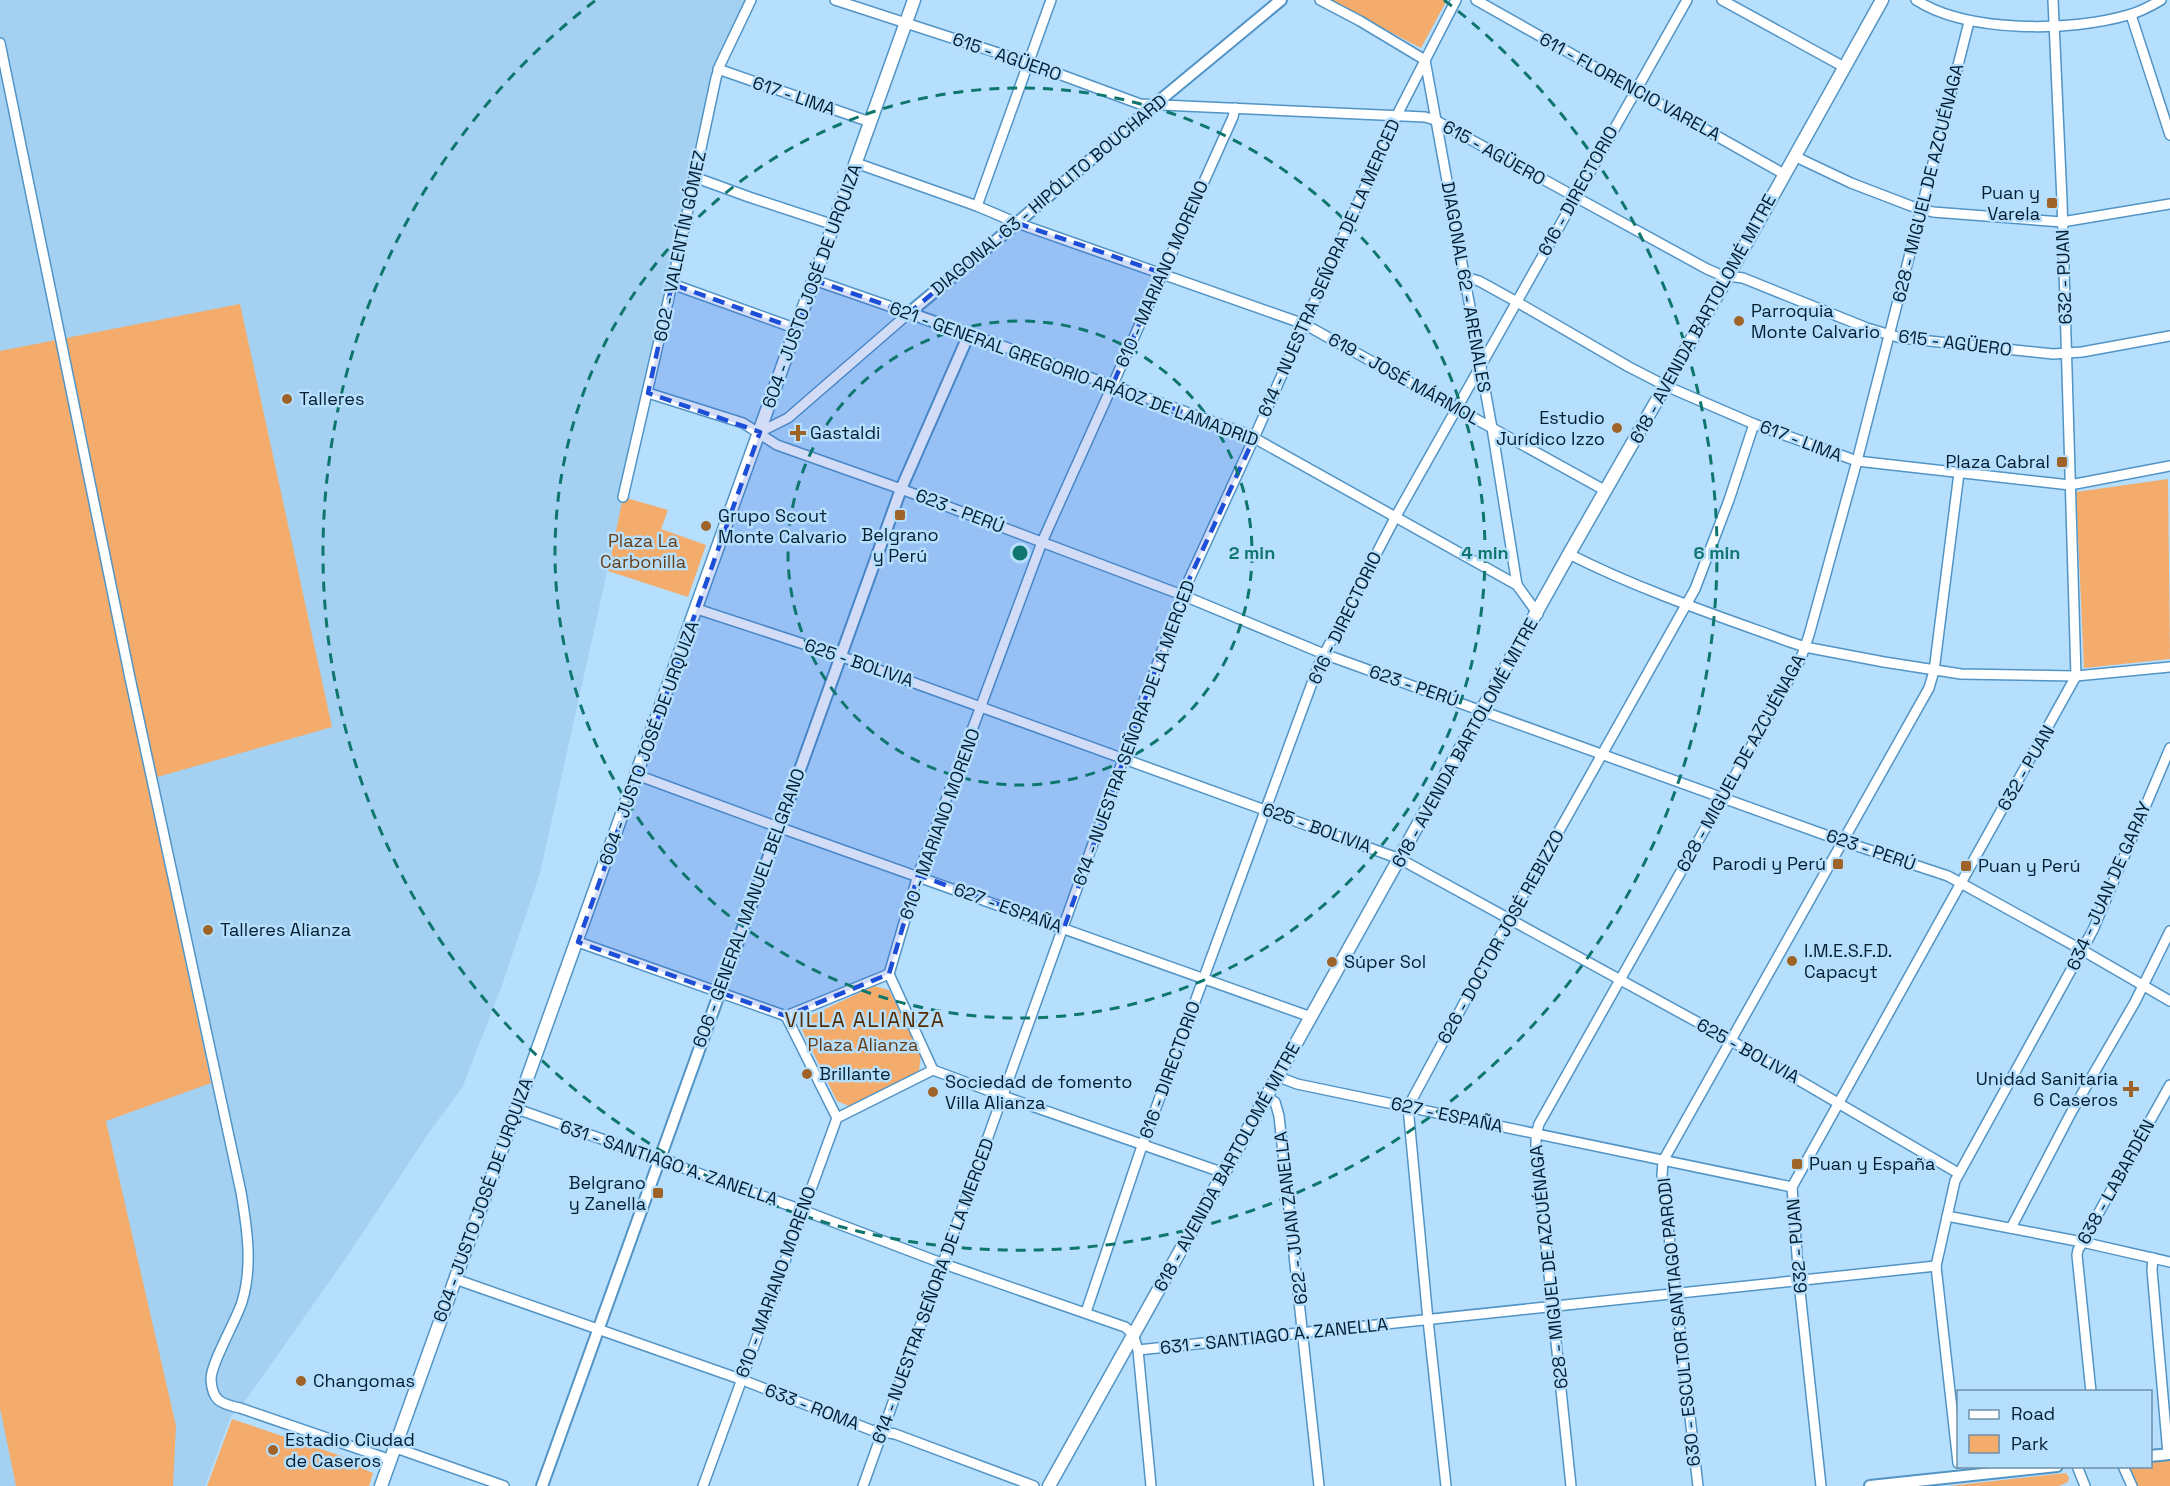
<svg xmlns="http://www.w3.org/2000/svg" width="2170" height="1486" viewBox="0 0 2170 1486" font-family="'Space Grotesk',sans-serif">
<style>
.built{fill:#a4d1f2}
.green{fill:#f3ac6b}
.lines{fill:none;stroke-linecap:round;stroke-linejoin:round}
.minor-casing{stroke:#5194c5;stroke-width:12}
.tertiary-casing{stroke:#5194c5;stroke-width:14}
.secondary-casing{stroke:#5194c5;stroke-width:15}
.minor{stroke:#fff;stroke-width:9}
.tertiary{stroke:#fff;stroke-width:10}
.secondary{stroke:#fff;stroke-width:12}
.marked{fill:#1d4ed8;fill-opacity:0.2;stroke:#1d4ed8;stroke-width:4.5;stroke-dasharray:12 8;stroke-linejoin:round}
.ring{fill:none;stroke:#0f766e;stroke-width:3;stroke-dasharray:10 8}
.poi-dot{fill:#a06327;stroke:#b6defd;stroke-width:2}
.labels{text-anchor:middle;stroke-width:5;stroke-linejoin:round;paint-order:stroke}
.street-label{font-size:18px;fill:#021e31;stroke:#b6defd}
.poi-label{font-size:18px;fill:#021e31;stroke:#b6defd;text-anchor:start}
.park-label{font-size:18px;fill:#673e14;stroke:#b6defd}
.quarter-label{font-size:21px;letter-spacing:1.5px;fill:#552c00;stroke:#b6defd}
.centre{fill:#0f766e;stroke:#b6defd;stroke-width:3}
.ring-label{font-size:18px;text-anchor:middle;font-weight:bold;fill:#0f766e;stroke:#b6defd;stroke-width:5;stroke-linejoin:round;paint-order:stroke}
</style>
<rect width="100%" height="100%" fill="#b6defd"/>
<path class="built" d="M0 0H751L720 65 540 873 501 988 463 1086 428 1134 344 1261 240 1408 231 1416 205 1486H0Z"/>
<g class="green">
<path d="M1328 0H1447L1421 48Z"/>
<path d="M240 304 332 727 147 780 211 1083 106 1121 176 1426 173 1486H16L0 1408V351Z"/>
<path d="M2168 479 2170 659 2084 668 2076 492Z"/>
<path d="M623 497 668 510 661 529 706 545 688 597 608 571Z"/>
<path d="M874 986 889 990 921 1054 919 1072 849 1106 837 1101 802 1030 806 1018Z"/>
<path d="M232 1419 368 1465 366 1470 373 1473 369 1486H207Z"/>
<path d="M2170 1460V1486H2135L2125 1467 2150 1466 2151 1462Z"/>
<path d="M2066 1473 2069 1478 2068 1482 2059 1486H1949Z"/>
</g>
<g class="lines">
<g class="minor-casing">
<g id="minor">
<path d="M835 0 1029 63 1140 104 1425 117 1435 120 1707 269 1721 275 1743 278 1867 328 1901 338 2053 354 2082 352 2170 336"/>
<path d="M1320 0 1360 21 1425 60 1492 428 1517 585"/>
<path d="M1476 0 1784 174"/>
<path d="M1722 0 1844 67"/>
<path d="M1916 0C1967 33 2070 32 2128 15 2140 12 2151 6 2161 0"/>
<path d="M2131 15 2170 135"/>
<path d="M0 43 130 678 241 1192C247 1228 253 1266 242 1302 236 1321 211 1363 211 1379 212 1401 221 1404 240 1408L391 1460"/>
<path d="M718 69 870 122"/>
<path d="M1794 156 1851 183 1911 206 1933 212 2062 222 2170 204"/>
<path d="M856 163 977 206 1017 223 1304 324 1606 491"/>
<path d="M694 177 749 197 834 225"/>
<path d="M977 206 1051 0"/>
<path d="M1465 277 1479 281 1517 302 1629 367 1666 386 1754 424 1857 461 2070 485 2170 466"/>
<path d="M672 284 797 329"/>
<path d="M969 334 1247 434 1517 585 1538 614"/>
<path d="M648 393 743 423 777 445 901 489 1182 595 1324 654 1842 841 1948 876 2082 950 2170 1001"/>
<path d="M760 432 788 418 909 313 814 280"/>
<path d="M623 497 672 284 716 78 720 65 751 0"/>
<path d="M1569 554C1640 590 1715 615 1790 642L1805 647 1884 662 1961 674 2076 676 2170 667"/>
<path d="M697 609 840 656 1400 859 1730 1040 1958 1173"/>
<path d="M637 775 778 827 1311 1017"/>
<path d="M578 942 786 1016"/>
<path d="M889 974 918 875 1042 542 1233 117 1235 108"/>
<path d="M889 974 933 1070 1003 1096 1224 1173"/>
<path d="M786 1016 889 974"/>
<path d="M1279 1077 1297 1084 1792 1187"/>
<path d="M1267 1097 1275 1102 1279 1116 1319 1486"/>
<path d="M517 1109 802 1210 944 1264 1125 1327 1133 1334 1138 1350 1151 1486"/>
<path d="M837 1118 933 1070"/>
<path d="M1947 1216 2082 1242 2170 1262"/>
<path d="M2011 1228 2072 1111 2135 1002 2170 931"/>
<path d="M2153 1258 2152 1270 2168 1454"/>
<path d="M455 1279 740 1379 871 1430 895 1434 1034 1486"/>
<path d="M1086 1312 1142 1146 1319 664 1396 516 1687 0"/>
<path d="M1138 1350 1936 1266"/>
<path d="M2091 1392 2077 1255 2078 1250 2170 1085"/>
<path d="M396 1448 504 1486"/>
<path d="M1958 1463 1936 1266 1955 1181 2093 930 2170 748"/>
<path d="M2077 1466 2085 1486"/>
<path d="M2123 1466 2132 1486"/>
<path d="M703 1486 837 1118 786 1016"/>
<path d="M863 1486 1182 595 1254 438 1397 115 1456 0"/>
<path d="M1446 1486 1428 1320 1408 1107 1510 918 1695 589 1729 500 1754 424"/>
<path d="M1571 1486 1536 1149V1135L1539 1124 1801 658 1809 635 1857 461 1969 22"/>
<path d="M1698 1486 1662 1175 1663 1161 1929 688 1934 671 1959 473"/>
<path d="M1821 1486 1799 1282 1792 1187 2076 676 2062 201 2053 0"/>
</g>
</g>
<g class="tertiary-casing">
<g id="tertiary">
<path d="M909 313 1017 223 1153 106 1281 0"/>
<path d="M2150 1456 2170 1454"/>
<path d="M542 1486 901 489 969 334 909 313"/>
<path d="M1870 1486 2057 1466"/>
</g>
</g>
<g class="secondary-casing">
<g id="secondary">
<path d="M381 1486 914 0"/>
<path d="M1049 1486 1569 554 1728 276 1882 0"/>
</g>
</g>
<use href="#minor" class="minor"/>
<use href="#tertiary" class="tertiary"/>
<use href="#secondary" class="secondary"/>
</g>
<path class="marked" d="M1017 223 1162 273 1112 386 1254 438 1182 595 1064 928 918 875 889 974 786 1016 578 942 760 432 648 393 672 284 797 329 814 280 909 313Z"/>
<g class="ring">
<circle cx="1020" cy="553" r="232"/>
<circle cx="1020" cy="553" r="465"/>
<path d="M1444 0A697 697 0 1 1 596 0"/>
</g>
<g class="poi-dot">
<rect x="2046" y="197" width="12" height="12" rx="3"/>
<circle cx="1739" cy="321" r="6"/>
<circle cx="287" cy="399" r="6"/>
<circle cx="1617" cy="428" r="6"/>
<path d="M795 424h6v6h6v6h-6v6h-6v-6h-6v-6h6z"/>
<rect x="2056" y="456" width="12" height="12" rx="3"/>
<rect x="894" y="509" width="12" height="12" rx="3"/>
<circle cx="706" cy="526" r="6"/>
<rect x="1832" y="858" width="12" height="12" rx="3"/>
<rect x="1960" y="860" width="12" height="12" rx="3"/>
<circle cx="208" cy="930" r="6"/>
<circle cx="1792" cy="961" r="6"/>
<circle cx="1332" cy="962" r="6"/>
<circle cx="807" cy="1074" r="6"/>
<path d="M2128 1080h6v6h6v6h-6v6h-6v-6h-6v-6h6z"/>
<circle cx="933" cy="1092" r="6"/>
<rect x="1791" y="1158" width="12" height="12" rx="3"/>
<rect x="652" y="1187" width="12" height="12" rx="3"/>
<circle cx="301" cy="1381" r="6"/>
<circle cx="273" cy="1450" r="6"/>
</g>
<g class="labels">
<g class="street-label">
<text transform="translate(1007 57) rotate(19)" y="6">615 - AGÜERO</text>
<text transform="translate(1630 87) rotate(29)" y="6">611 - FLORENCIO VARELA</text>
<text transform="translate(794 96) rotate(19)" y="6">617 - LIMA</text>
<text transform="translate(1494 153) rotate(29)" y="6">615 - AGÜERO</text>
<text transform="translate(1928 183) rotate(-76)" y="6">628 - MIGUEL DE AZCUÉNAGA</text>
<text transform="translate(1578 191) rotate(-61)" y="6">616 - DIRECTORIO</text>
<text transform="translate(1049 195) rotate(-40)" y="6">DIAGONAL 63 - HIPÓLITO BOUCHARD</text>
<text transform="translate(680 246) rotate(-78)" y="6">602 - VALENTÍN GÓMEZ</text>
<text transform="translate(1329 268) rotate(-66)" y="6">614 - NUESTRA SEÑORA DE LA MERCED</text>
<text transform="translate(1162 274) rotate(-66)" y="6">610 - MARIANO MORENO</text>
<text transform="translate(2064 277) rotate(-92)" y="6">632 - PUAN</text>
<text transform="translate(812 286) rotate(-70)" y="6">604 - JUSTO JOSÉ DE URQUIZA</text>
<text transform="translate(1466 287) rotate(80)" y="6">DIAGONAL 62 - ARENALES</text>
<text transform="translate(1703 319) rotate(-61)" y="6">618 - AVENIDA BARTOLOMÉ MITRE</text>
<text transform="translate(1955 343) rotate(7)" y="6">615 - AGÜERO</text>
<text transform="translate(1074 374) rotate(20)" y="6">621 - GENERAL GREGORIO ARÁOZ DE LAMADRID</text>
<text transform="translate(1404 379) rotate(29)" y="6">619 - JOSÉ MÁRMOL</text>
<text transform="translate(1801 441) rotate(21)" y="6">617 - LIMA</text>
<text transform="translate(960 511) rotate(21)" y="6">623 - PERÚ</text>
<text transform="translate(1345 618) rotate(-64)" y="6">616 - DIRECTORIO</text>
<text transform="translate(859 663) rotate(19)" y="6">625 - BOLIVIA</text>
<text transform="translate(1414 686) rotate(19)" y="6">623 - PERÚ</text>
<text transform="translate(1134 733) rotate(-70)" y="6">614 - NUESTRA SEÑORA DE LA MERCED</text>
<text transform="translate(649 743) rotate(-70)" y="6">604 - JUSTO JOSÉ DE URQUIZA</text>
<text transform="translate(1465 743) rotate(-61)" y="6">618 - AVENIDA BARTOLOMÉ MITRE</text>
<text transform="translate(1741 763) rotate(-61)" y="6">628 - MIGUEL DE AZCUÉNAGA</text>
<text transform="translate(2026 768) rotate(-60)" y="6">632 - PUAN</text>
<text transform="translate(940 824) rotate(-70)" y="6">610 - MARIANO MORENO</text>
<text transform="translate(1317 828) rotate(20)" y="6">625 - BOLIVIA</text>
<text transform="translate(1871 850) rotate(19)" y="6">623 - PERÚ</text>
<text transform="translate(2109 886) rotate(-66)" y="6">634 - JUAN DE GARAY</text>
<text transform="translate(749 908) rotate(-70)" y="6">606 - GENERAL MANUEL BELGRANO</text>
<text transform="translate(1008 908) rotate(20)" y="6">627 - ESPAÑA</text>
<text transform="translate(1501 937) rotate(-61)" y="6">626 - DOCTOR JOSÉ REBIZZO</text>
<text transform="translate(1748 1051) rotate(29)" y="6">625 - BOLIVIA</text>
<text transform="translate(1170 1070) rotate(-70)" y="6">616 - DIRECTORIO</text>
<text transform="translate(1447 1115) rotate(12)" y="6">627 - ESPAÑA</text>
<text transform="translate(669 1163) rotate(19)" y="6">631 - SANTIAGO A. ZANELLA</text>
<text transform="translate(1227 1167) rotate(-61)" y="6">618 - AVENIDA BARTOLOMÉ MITRE</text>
<text transform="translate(2116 1182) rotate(-61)" y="6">638 - LABARDÉN</text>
<text transform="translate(483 1200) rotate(-70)" y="6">604 - JUSTO JOSÉ DE URQUIZA</text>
<text transform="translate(1291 1218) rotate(-97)" y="6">622 - JUAN ZANELLA</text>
<text transform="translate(1797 1246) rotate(-95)" y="6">632 - PUAN</text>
<text transform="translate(1549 1267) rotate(-96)" y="6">628 - MIGUEL DE AZCUÉNAGA</text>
<text transform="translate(776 1282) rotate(-70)" y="6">610 - MARIANO MORENO</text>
<text transform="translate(933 1291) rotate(-70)" y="6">614 - NUESTRA SEÑORA DE LA MERCED</text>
<text transform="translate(1679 1322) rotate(-96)" y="6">630 - ESCULTOR SANTIAGO PARODI</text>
<text transform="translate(1274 1336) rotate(-6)" y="6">631 - SANTIAGO A. ZANELLA</text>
<text transform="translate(812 1407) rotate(21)" y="6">633 - ROMA</text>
</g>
<g class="poi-label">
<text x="2040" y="199" text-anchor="end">Puan y<tspan x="2040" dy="21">Varela</tspan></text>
<text x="1751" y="317">Parroquia<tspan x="1751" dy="21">Monte Calvario</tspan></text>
<text x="299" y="405">Talleres</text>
<text x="1605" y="424" text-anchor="end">Estudio<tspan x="1605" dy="21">Jurídico Izzo</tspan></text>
<text x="810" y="439">Gastaldi</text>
<text x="2050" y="468" text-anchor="end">Plaza Cabral</text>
<text x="718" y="522">Grupo Scout<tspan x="718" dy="21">Monte Calvario</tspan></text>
<text x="900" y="541" text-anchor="middle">Belgrano<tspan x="900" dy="21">y Perú</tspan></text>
<text x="1826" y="870" text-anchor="end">Parodi y Perú</text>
<text x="1978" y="872">Puan y Perú</text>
<text x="220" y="936">Talleres Alianza</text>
<text x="1804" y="957">I.M.E.S.F.D.<tspan x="1804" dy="21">Capacyt</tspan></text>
<text x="1344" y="968">Súper Sol</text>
<text x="819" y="1080">Brillante</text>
<text x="2118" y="1085" text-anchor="end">Unidad Sanitaria<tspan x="2118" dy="21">6 Caseros</tspan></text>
<text x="945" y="1088">Sociedad de fomento<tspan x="945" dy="21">Villa Alianza</tspan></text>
<text x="1809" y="1170">Puan y España</text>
<text x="646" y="1189" text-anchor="end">Belgrano<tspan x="646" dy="21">y Zanella</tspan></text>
<text x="313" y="1387">Changomas</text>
<text x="285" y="1446">Estadio Ciudad<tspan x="285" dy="21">de Caseros</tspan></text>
</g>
<g class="park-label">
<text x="643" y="547">Plaza La<tspan x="643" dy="21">Carbonilla</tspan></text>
<text x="863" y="1051">Plaza Alianza</text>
</g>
<g class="quarter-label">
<text x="865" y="1027">VILLA ALIANZA</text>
</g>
</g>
<circle cx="1020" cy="553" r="9" class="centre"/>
<g class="ring-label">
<text x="1252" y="559">2 min</text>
<text x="1485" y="559">4 min</text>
<text x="1717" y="559">6 min</text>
</g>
<rect x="1957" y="1390" width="195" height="78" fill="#b6defd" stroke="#6e91ab" stroke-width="1.5"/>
<rect x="1969" y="1410" width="30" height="9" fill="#ffffff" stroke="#6e91ab" stroke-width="1.5"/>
<text x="2011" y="1420" font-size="18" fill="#021e31">Road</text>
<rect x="1969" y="1435" width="30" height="18" fill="#f3ac6b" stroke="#6e91ab" stroke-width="1.5"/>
<text x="2011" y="1450" font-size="18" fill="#021e31">Park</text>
</svg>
